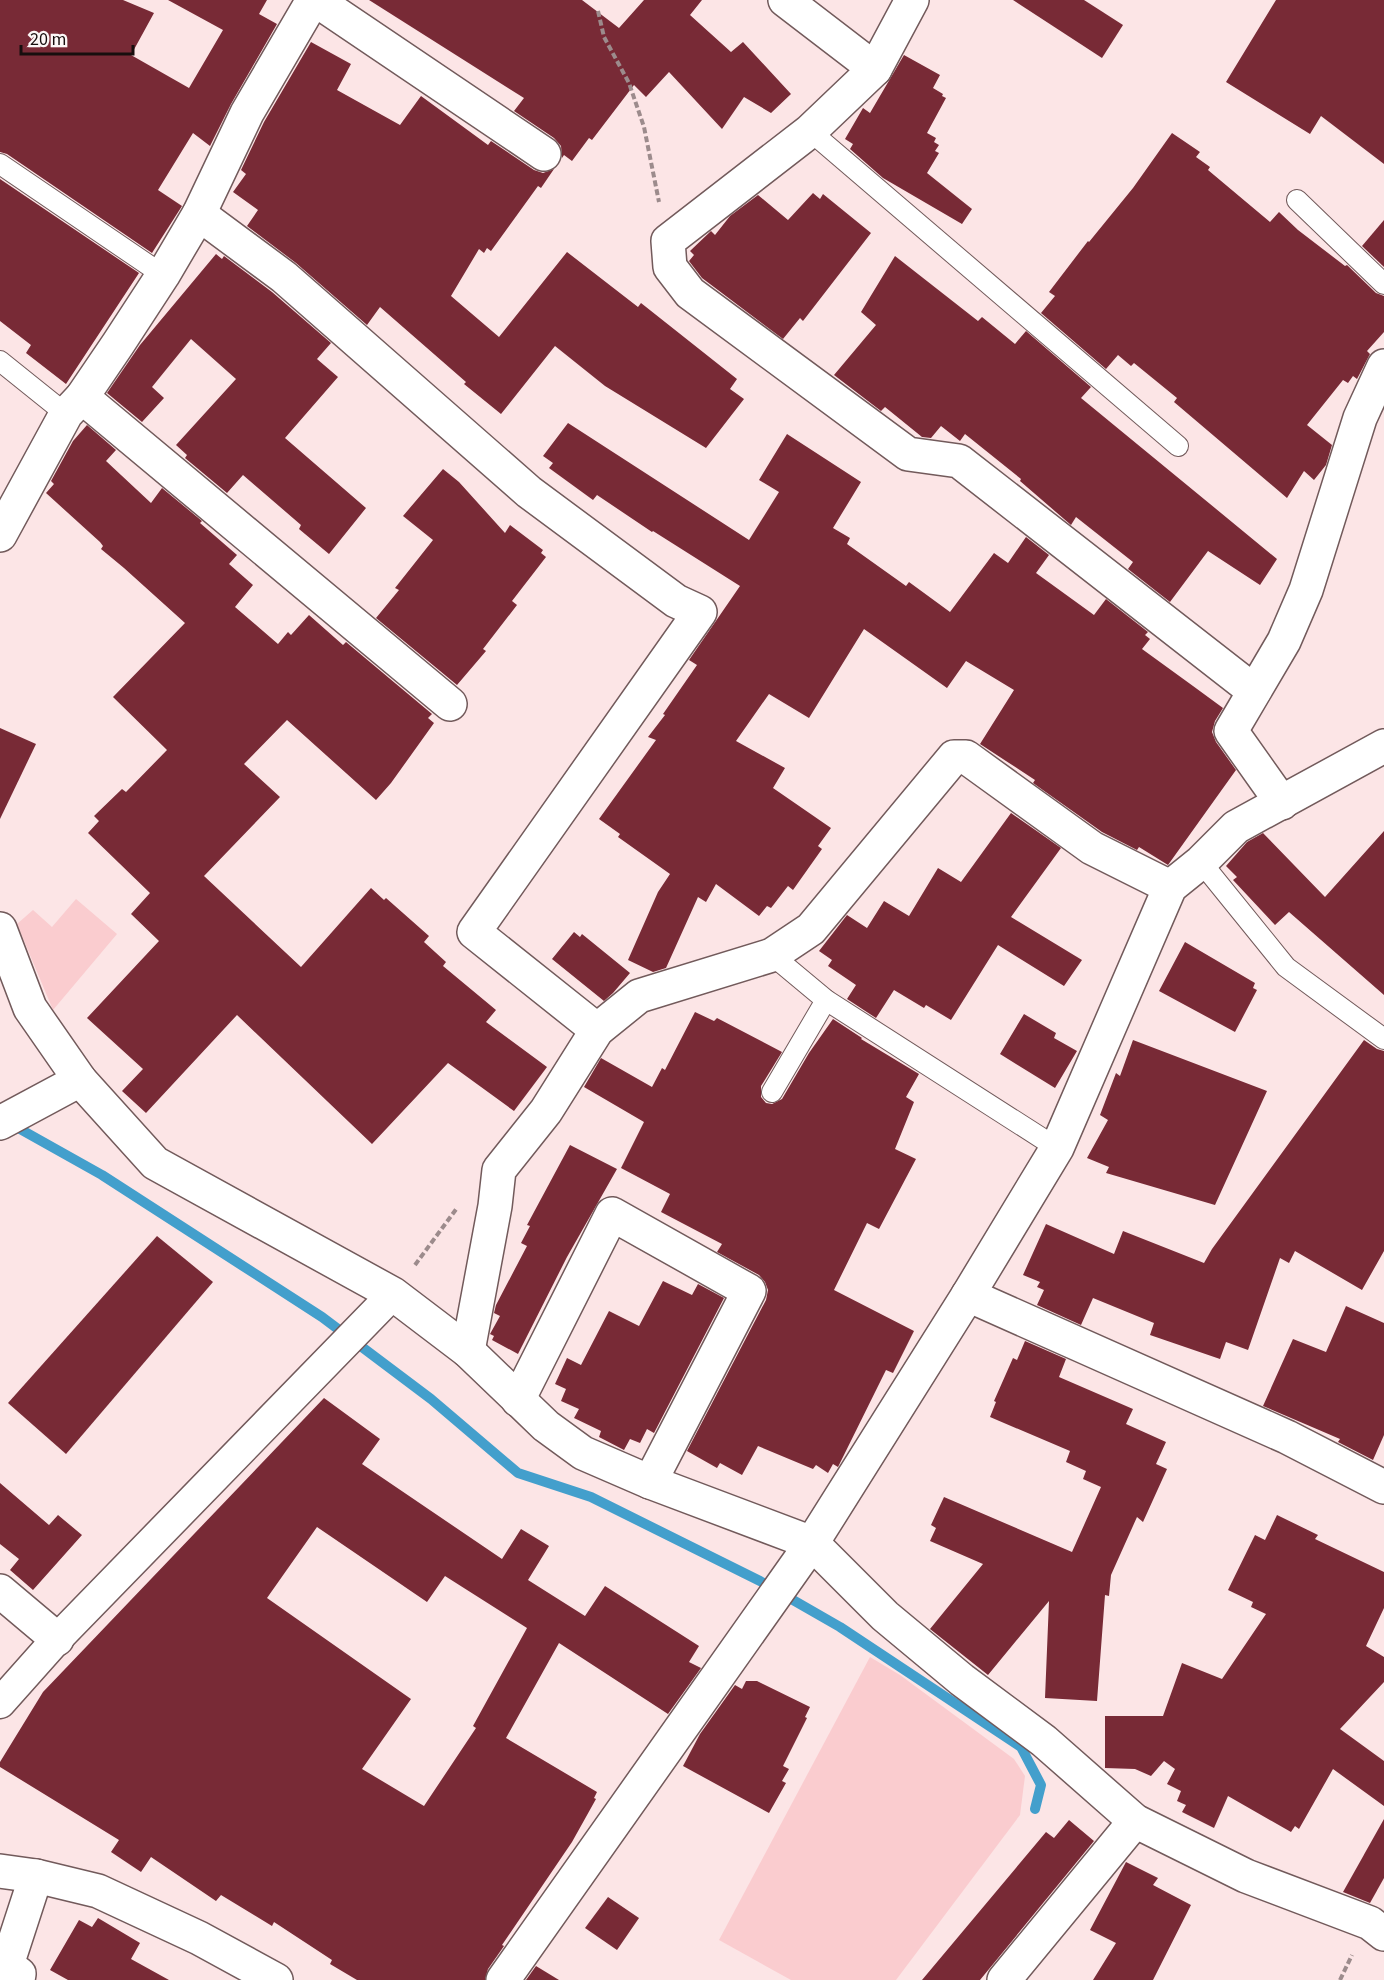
<svg xmlns="http://www.w3.org/2000/svg" width="1384" height="1980" viewBox="0 0 1384 1980" font-family="'Source Sans 3',sans-serif">
<style>
.green{fill:#facccf}
.lines{fill:none;stroke-linecap:round;stroke-linejoin:round}
.stream{stroke:#439fcc;stroke-width:10}
.building{fill:#782a36;fill-rule:evenodd}
.service-casing{stroke:#725a5b;stroke-width:22}
.pedestrian-casing{stroke:#725a5b;stroke-width:33}
.minor-casing{stroke:#725a5b;stroke-width:36}
.path{stroke:#9c8b8c;stroke-width:4;stroke-dasharray:6 3;stroke-linecap:butt}
.service{stroke:#fff;stroke-width:20}
.pedestrian{stroke:#fff;stroke-width:30}
.minor{stroke:#fff;stroke-width:33}
</style>
<rect width="100%" height="100%" fill="#fce5e6"/>
<g class="green">
<path d="M76 899 117 934 53 1010 17 924 33 910 52 927Z"/>
<path d="M870 1657 900 1675 1014 1759 1025 1776 1020 1815 896 1980H791L719 1940Z"/>
</g>
<g class="lines">
<path class="stream" d="M11 1124 102 1175 322 1317 431 1399 518 1473 591 1497 760 1581 840 1627 1021 1747 1041 1785 1035 1809"/>
</g>
<g class="building">
<path d="M0 0H123L154 13 131 55 189 88 223 30 168 0H267L259 14 277 24 231 104 210 146 193 133 158 190 182 206 152 253 7 154 0 152Z"/>
<path d="M369 0H582L619 28 644 0H702L690 15 731 52 743 42 791 94 771 113 744 97 722 129 669 72 646 97 634 85 592 140 589 138 572 161 564 155 562 158 561 146 554 138 514 111 524 98Z"/>
<path d="M1013 0H1084L1123 25 1102 58Z"/>
<path d="M1276 0H1384V164L1321 116 1310 134 1226 82Z"/>
<path d="M311 42 351 64 337 90 400 125 421 96 488 145 491 141 534 170 543 173 554 169 541 188 538 186 491 251 487 248 484 253 479 249 451 296 499 337 567 252 638 307 641 303 737 379 730 389 744 399 706 448 605 386 555 346 501 414 464 384 466 382 380 307 367 325 296 263 247 226 258 210 233 192 246 174 241 170 264 122Z"/>
<path d="M904 55 940 75 933 88 943 94 942 96 946 98 927 133 936 138 934 142 939 145 935 151 939 153 927 173 972 209 962 224 883 178 850 149 853 144 845 139 863 108 870 113Z"/>
<path d="M1172 133 1200 152 1196 157 1210 167 1208 170 1270 222 1279 212 1298 230 1345 266 1347 265 1376 293 1384 296V332L1367 351 1370 354 1357 379 1353 376 1348 383 1343 380 1307 425 1332 445 1326 465 1314 480 1304 471 1287 498 1174 402 1177 398 1134 363 1131 366 1118 355 1106 369 1041 313 1055 296 1049 292 1088 241 1089 242 1133 188Z"/>
<path d="M0 179 139 273 66 384 26 353 31 345 0 321Z"/>
<path d="M813 193 820 199 823 194 871 233 803 321 800 318 783 339 702 278 689 261 694 255 690 251 711 231 715 235 730 216 758 195 788 220Z"/>
<path d="M1384 220V267L1362 246Z"/>
<path d="M216 254 222 259 224 256 272 292 331 343 317 359 338 377 285 438 366 508 329 554 299 529 301 525 243 475 227 493 185 458 187 455 176 445 236 379 191 339 152 387 164 398 142 422 107 393 140 345Z"/>
<path d="M895 256 978 321 982 317 1015 344 1026 331 1091 387 1081 398 1277 559 1260 585 1208 551 1170 602 1128 569 1133 562 1076 517 1071 525 1020 481 1021 479 965 434 960 441 941 426 931 438 922 437 885 407 881 411 834 375 876 325 861 312Z"/>
<path d="M568 423 749 540 779 492 759 480 787 434 861 482 833 528 850 538 847 544 906 586 909 582 950 612 994 553 1008 563 1026 537 1049 555 1036 573 1094 615 1106 599 1148 632 1145 635 1150 639 1142 649 1193 686 1192 688 1193 686 1223 708 1215 721 1212 732 1216 742 1236 770 1168 865 1139 847 1137 850 1102 832 1033 783 1035 780 980 744 1014 690 966 661 947 688 864 629 809 718 769 694 736 741 785 768 773 788 831 828 818 846 822 849 793 890 788 886 771 908 767 906 759 916 716 884 706 902 698 897 666 968 653 972 628 960 658 892 670 874 618 837 620 834 599 819 656 740 648 737 665 715 663 714 697 665 689 660 740 586 653 531 652 532 597 495 593 500 549 468 553 463 543 456Z"/>
<path d="M87 425 116 450 106 461 151 503 162 488 202 521 200 523 237 555 229 564 253 585 235 607 278 644 288 632 291 635 309 615 343 645 346 642 432 714 428 718 434 723 391 783 376 800 287 720 244 764 280 797 204 876 301 967 371 888 384 900 386 898 429 936 424 942 446 962 443 966 496 1010 486 1022 547 1067 514 1111 448 1063 372 1144 237 1015 146 1113 122 1091 143 1069 87 1018 159 941 131 914 150 893 88 833 99 821 94 816 122 789 126 792 167 750 113 697 185 623 124 568 101 549 103 546 100 542 46 493 54 484 51 481 73 441Z"/>
<path d="M443 469 459 482 505 533 510 525 543 550 541 553 546 557 512 601 517 605 483 649 486 651 457 685 376 618 399 590 395 588 433 540 403 516Z"/>
<path d="M0 728 36 744 0 819Z"/>
<path d="M1011 813 1061 848 1011 917 1082 960 1064 986 998 945 951 1020 926 1005 924 1008 894 990 876 1018 847 999 856 985 828 966 832 960 819 951 847 915 867 928 884 901 909 916 938 868 961 882Z"/>
<path d="M1384 831V995L1289 912 1275 925 1233 880 1237 877 1226 866 1247 842 1263 833 1325 897Z"/>
<path d="M574 932 580 937 582 934 630 973 613 993 604 1001 552 959Z"/>
<path d="M1185 942 1255 983 1253 988 1257 990 1235 1032 1159 991Z"/>
<path d="M695 1012 714 1021 717 1018 782 1052 761 1086V1097L766 1103 772 1104 782 1099 809 1053 833 1019 862 1038 861 1039 919 1074 906 1097 914 1102 895 1149 916 1159 879 1229 867 1223 834 1290 914 1331 893 1373 886 1370 839 1465 838 1467 833 1464 828 1473 816 1465 813 1469 758 1446 742 1475 720 1463 717 1468 687 1451 766 1300 768 1290 765 1282 759 1275 717 1252 722 1244 661 1212 670 1194 621 1168 644 1122 584 1087 601 1058 652 1087 662 1068 665 1070Z"/>
<path d="M1024 1014 1056 1033 1054 1038 1077 1051 1055 1088 1000 1054Z"/>
<path d="M1133 1040 1267 1091 1215 1205 1106 1173 1109 1167 1087 1158 1108 1120 1100 1115 1116 1073 1120 1076Z"/>
<path d="M1364 1040 1377 1049 1384 1051V1251L1362 1290 1295 1251 1289 1263 1280 1258 1248 1350 1226 1342 1220 1359 1150 1335 1154 1323 1093 1298 1081 1325 1037 1305 1044 1290 1037 1287 1040 1282 1023 1275 1046 1224 1114 1254 1123 1231 1204 1263 1212 1249Z"/>
<path d="M570 1145 617 1169 567 1257 518 1354 492 1340 494 1336 490 1334 500 1316 494 1313 496 1305 527 1246 521 1243 530 1226 527 1225Z"/>
<path d="M157 1236 213 1282 66 1454 8 1403Z"/>
<path d="M663 1281 692 1295 698 1284 724 1298 654 1433 647 1429 640 1443 630 1439 624 1450 599 1437 601 1431 574 1418 579 1409 561 1401 566 1389 555 1384 567 1358 581 1365 609 1311 639 1326Z"/>
<path d="M1346 1306 1384 1323V1435L1373 1460 1338 1442 1340 1439 1263 1406 1293 1339 1326 1352Z"/>
<path d="M1025 1341 1066 1359 1059 1377 1133 1409 1126 1424 1166 1442 1156 1464 1167 1469 1143 1522 1137 1517 1111 1575 1109 1596 1105 1595 1097 1701 1045 1698 1049 1601 988 1675 930 1629 983 1564 930 1541 936 1528 931 1525 944 1497 1072 1552 1101 1487 1083 1479 1086 1471 1066 1462 1070 1451 990 1417 996 1402 994 1401 1013 1358 1017 1360Z"/>
<path d="M324 1398 380 1439 362 1464 502 1559 521 1529 549 1546 528 1580 585 1616 605 1586 699 1646 689 1662 701 1668 668 1714 559 1643 506 1738 597 1792 594 1798 596 1799 572 1842 502 1945 504 1946 488 1969 485 1980H357L330 1964 332 1960 274 1922 272 1926 221 1895 216 1901 151 1857 141 1872 111 1852 119 1840 0 1767V1762L43 1692ZM317 1527 427 1602 445 1576 527 1628 473 1726 476 1728 424 1806 362 1769 411 1699 267 1598Z"/>
<path d="M0 1483 49 1525 58 1515 82 1535 33 1590 10 1570 19 1559 0 1544Z"/>
<path d="M1277 1515 1318 1535 1315 1539 1384 1572V1608L1366 1646 1384 1657V1682L1340 1729 1384 1761V1806L1333 1769 1299 1829 1295 1826 1291 1832 1228 1796 1214 1828 1182 1812 1186 1805 1177 1801 1181 1791 1167 1784 1175 1769 1164 1761 1151 1776 1135 1769 1105 1768V1716H1163L1182 1663 1222 1679 1266 1614 1251 1607 1253 1602 1228 1590 1255 1535 1265 1540Z"/>
<path d="M746 1681H757L810 1707 805 1717 807 1718 783 1766 789 1769 782 1781 786 1783 769 1813 683 1766 700 1734 735 1685 742 1689Z"/>
<path d="M1384 1819V1878L1370 1903 1343 1892Z"/>
<path d="M1069 1820 1094 1841 980 1980H922L1046 1832 1054 1838Z"/>
<path d="M1126 1862 1158 1878 1153 1885 1191 1905 1153 1980H1093L1116 1943 1090 1930Z"/>
<path d="M608 1897 639 1918 617 1950 585 1928Z"/>
<path d="M98 1918 140 1943 131 1959 169 1980H68L50 1970 79 1920 92 1927Z"/>
<path d="M536 1966 559 1980H526Z"/>
</g>
<g class="lines">
<g class="service-casing">
<g id="service">
<path d="M810 131 1178 446"/>
<path d="M0 164 163 275"/>
<path d="M1297 200 1384 284"/>
<path d="M0 361 66 414"/>
<path d="M1201 862 1286 967 1384 1039"/>
<path d="M772 955 826 1000 1057 1148"/>
<path d="M772 1092 826 1000"/>
</g>
</g>
<g class="pedestrian-casing">
<path id="pedestrian" d="M0 1703 57 1639 393 1294"/>
</g>
<g class="minor-casing">
<g id="minor">
<path d="M316 0 544 154"/>
<path d="M785 0 875 69"/>
<path d="M912 0 875 69 810 131 668 241 670 267 690 293 908 454 959 461 1254 691"/>
<path d="M199 214 284 277 529 492 676 601 700 612 474 932 597 1030"/>
<path d="M82 397 450 704"/>
<path d="M0 535 66 414 82 397 118 344 163 275 199 214 247 113 313 0"/>
<path d="M1282 803 1231 731 1284 641 1306 590 1360 418 1384 366"/>
<path d="M0 929 30 1008 80 1080 155 1163 393 1294 468 1351 546 1426 583 1453 650 1482 812 1543 885 1616 962 1680 1044 1741 1135 1821 1246 1876 1370 1923 1384 1934"/>
<path d="M0 1123 80 1080"/>
<path d="M968 1295 1287 1437 1384 1487"/>
<path d="M468 1351 495 1206 499 1170 546 1111 597 1030 639 996 772 955 811 929 954 757H966L1092 848 1170 887"/>
<path d="M518 1400 612 1214 749 1291 650 1482"/>
<path d="M0 1591 57 1639"/>
<path d="M0 1871 36 1876 98 1891 199 1938 276 1980"/>
<path d="M18 1980 19 1974 7 1965 36 1876"/>
<path d="M503 1980 812 1543 968 1295 1057 1148 1170 887 1201 862 1236 827 1384 746"/>
<path d="M1004 1980 1135 1821"/>
</g>
</g>
<g class="path">
<path d="M598 11 604 37 629 83 644 127 659 202"/>
<path d="M415 1265 457 1208"/>
<path d="M1340 1980 1352 1955"/>
</g>
<use href="#service" class="service"/>
<use href="#pedestrian" class="pedestrian"/>
<use href="#minor" class="minor"/>
</g>
<path d="M21 45v9h112v-9" fill="none" stroke="#170e0e" stroke-width="3"/>
<text x="30" y="45" font-size="18" fill="#170e0e" stroke="#fdf7f7" stroke-width="4.5" paint-order="stroke">20 m</text>
</svg>
